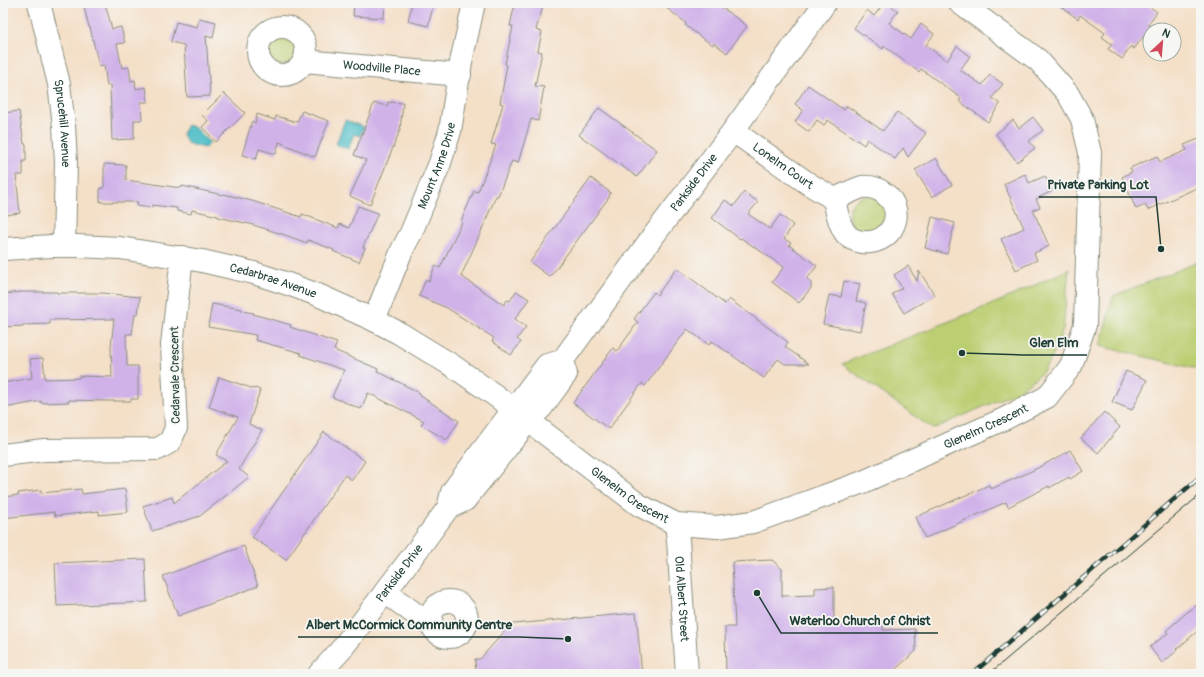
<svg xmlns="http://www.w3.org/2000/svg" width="1204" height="677" viewBox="0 0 1204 677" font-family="Pangolin,sans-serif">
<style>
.green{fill:#bbce71;stroke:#6d8652}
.water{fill:#4ebdc6;stroke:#367d7d}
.building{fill:#d0b2e9}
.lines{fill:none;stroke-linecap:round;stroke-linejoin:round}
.minor-casing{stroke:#8a8e7e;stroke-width:24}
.minor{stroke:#fff;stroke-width:22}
.tram{stroke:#1f3d34;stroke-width:1}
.rail-casing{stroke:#1f3d34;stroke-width:4.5}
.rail{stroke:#f6f6f2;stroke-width:3;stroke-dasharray:9;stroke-linecap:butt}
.labels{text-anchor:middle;stroke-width:3.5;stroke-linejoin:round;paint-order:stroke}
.street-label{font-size:12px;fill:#1f3d34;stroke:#f6f6f2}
.leader{fill:none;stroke:#1f3d34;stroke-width:1.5}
.callout-dot{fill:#1f3d34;stroke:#f6f6f2;stroke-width:1.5}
.callout-label{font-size:13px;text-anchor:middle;font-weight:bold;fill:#1f3d34;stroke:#f6f6f2;stroke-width:3.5;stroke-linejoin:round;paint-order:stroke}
</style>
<rect width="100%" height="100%" fill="#f6f6f2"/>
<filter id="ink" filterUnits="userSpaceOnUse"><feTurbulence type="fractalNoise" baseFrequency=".025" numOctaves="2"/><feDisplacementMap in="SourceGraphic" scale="8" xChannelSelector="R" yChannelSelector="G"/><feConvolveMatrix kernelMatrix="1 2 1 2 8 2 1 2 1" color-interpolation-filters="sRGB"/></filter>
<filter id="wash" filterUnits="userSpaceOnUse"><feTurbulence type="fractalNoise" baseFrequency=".012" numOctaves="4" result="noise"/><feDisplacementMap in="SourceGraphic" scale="16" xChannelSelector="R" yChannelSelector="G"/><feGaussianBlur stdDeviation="0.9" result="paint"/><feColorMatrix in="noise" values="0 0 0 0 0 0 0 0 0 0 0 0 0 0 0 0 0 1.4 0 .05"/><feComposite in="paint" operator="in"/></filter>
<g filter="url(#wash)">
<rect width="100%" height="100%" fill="#f4dfc7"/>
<g class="green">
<circle cx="282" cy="50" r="15"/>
<path d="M873 196 886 210 885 223 871 234 854 229C852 225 849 220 849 216 848 209 853 200 860 198 863 196 869 197 873 196Z"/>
<path d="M1201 261V370L1100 346 1113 296Z"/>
<path d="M1069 269 1063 330 1051 359 1042 373 1017 392 933 429 842 364 1005 299Z"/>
</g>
<g class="water">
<path d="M345 120 364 127 360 136 354 134 348 149 336 144Z"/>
<path d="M187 125 196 128 210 143 205 148 188 144 182 134Z"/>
</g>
<g id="blocks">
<g class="building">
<path d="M83 3H105L112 29 121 27 125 43 117 44 122 68 129 67 131 81 135 80 136 89 146 87 148 102H141L142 120H134V139L112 140 110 85 107 86 104 65 99 66 90 27H89Z"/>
<path d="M354 3H385L384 18 353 16Z"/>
<path d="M412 3H434L428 26 408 21Z"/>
<path d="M515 3H544L536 30 542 32 538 51 542 52 535 86 544 87 538 121 531 119 518 163 512 161 498 196H496L480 234 461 276 504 305 507 300 510 301 516 291 529 299 515 319 526 327 517 339 521 342 511 355 492 341 494 338 447 308 419 296 426 279 429 281 435 266 440 268 462 222 461 221 474 191 478 192 496 145 491 144 503 104 500 103 507 65 505 64 513 26H510Z"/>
<path d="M660 3H716L747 26 727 53 714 43 713 45 702 38 685 25 686 23Z"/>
<path d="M884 3H887L898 11 889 23 911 39 921 24 934 34 926 45 947 61 957 46 970 56 960 70 982 85 990 75 1003 84 992 98 1000 104 988 122 959 101 961 98 921 69 919 72 884 46 883 49 854 28 867 10 874 16Z"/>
<path d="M1056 3H1145L1157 12 1148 24 1151 26 1134 49 1131 46 1122 59 1108 49 1112 44 1102 37 1105 33 1080 15 1078 19Z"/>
<path d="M199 18 216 22 213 38 206 36 210 96 187 97 184 45 171 42 176 22 197 27Z"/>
<path d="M808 85 844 110 847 106 883 131 897 112 926 133 908 157 903 148 895 159 867 139 864 145 828 120 824 125 817 120 809 132 795 122 803 110 795 104Z"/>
<path d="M224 93 245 113 216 142 202 127 208 121 202 115Z"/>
<path d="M388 102 403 103 400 130 370 205 350 196 366 160 354 155 374 103 387 106Z"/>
<path d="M599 108 657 150 637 177 579 135Z"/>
<path d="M19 111 24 144H26V161H23V175H16L20 213 5 215V211H3V113Z"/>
<path d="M302 111 329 121 315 157 279 142 276 154 259 149 256 159 242 155 252 121 255 123 257 114 275 120 276 116 297 122Z"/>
<path d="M1033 117 1043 130 1029 141 1035 148 1017 162 996 134 1013 120 1019 128Z"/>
<path d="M1201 138V186L1148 210 1145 205 1136 209 1122 177 1132 172 1130 168 1157 156 1160 162 1187 150 1184 145Z"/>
<path d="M936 158 952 185 932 197 915 170Z"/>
<path d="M104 164 126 165V180L181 188 182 186 223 195 224 194 252 201 301 217 302 214 338 228 340 224 349 228 358 206 378 213 363 247 365 248 359 262 333 251 334 250 308 240 307 243 288 236 250 224 218 217V216L192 210 191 214 177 211V208L152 205V208L137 206 138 202H100V188H104Z"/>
<path d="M1025 174 1029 183 1045 176 1052 191 1036 199 1040 207 1033 210 1049 246 1034 253 1037 260 1016 270 1001 239 1024 228 1004 184Z"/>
<path d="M591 178 611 193 609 195 610 196 550 277 530 262Z"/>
<path d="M744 192 758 202 748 214 770 229 780 215 793 225 784 239 791 243 789 245 817 266 807 279 811 283V288L799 303 772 282 784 267 741 238 740 239 712 218 725 200 734 206Z"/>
<path d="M932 217 955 223 947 254 925 248Z"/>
<path d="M908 266 917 281 919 271 935 295 904 313 892 294 902 288 894 275Z"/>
<path d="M677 268 725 304 729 299 788 342 785 347 809 364H785L778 359 764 378 712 341 709 345 687 329 645 386 642 383 609 429 573 403 613 348 617 351 638 322 634 319 654 292 657 295Z"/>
<path d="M844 281 860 284 856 301 866 303 860 331 823 324 829 295 841 297Z"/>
<path d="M21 292H57V293H103L140 297 138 314H135L132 334H126L127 366H138V399H131V401H106L69 400V402L41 403V401L5 408 3 400V383L32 378 30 359 43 358 45 379 79 378V376L112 377 111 346 114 319 50 320V324L23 325V326L3 327V294Z"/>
<path d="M212 304 242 309V311L254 313 253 314 291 325 290 327 337 343 334 350 378 369 377 371 420 393 419 395 459 421 447 440 421 425 424 421 368 393 361 409 332 397 344 370 300 355 301 353 255 340 256 335 208 327Z"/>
<path d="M1126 371 1147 380 1132 410 1112 402Z"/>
<path d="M219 377 254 389 255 388 260 390 249 424 262 430 239 469 249 477 200 516 152 531 143 506 172 497 174 503 227 461 216 455 238 417 209 407Z"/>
<path d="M1104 412 1120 427 1098 453 1081 438Z"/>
<path d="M324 432 365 461 352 480 345 475 286 560 252 537Z"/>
<path d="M1070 450 1083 471 1070 479 1069 477 1049 488V486L1008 507 1006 502 925 538 916 517 989 485 991 489 1014 479 1038 468 1054 459V460Z"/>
<path d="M81 489 82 494 125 489 128 512 99 515V511L55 516 54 512 3 518V497L19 495 18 493 41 490V493Z"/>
<path d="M244 546 258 586 178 616 163 576Z"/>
<path d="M145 559 147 602 57 606 55 563Z"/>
<path d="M772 560 782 569V596L815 595V588L834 587V625L883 623V630L915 629 916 651 890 674H726L725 627H735L732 562Z"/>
<path d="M1201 602V628L1177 649 1178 650 1162 663 1150 647 1168 633 1166 631 1185 614Z"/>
<path d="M636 613 642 674H476L475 659H480L504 632 503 625Z"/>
</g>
</g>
</g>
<g filter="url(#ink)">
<use href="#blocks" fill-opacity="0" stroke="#8a8e7e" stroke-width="1"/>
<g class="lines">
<g class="minor-casing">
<g id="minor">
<path id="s1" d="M39 3 59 84 64 126 66 162 64 246"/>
<circle cx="282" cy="51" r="24"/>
<path id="s2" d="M304 61 460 75"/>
<path id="s3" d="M733 131 809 184 834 199C836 210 840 229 848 236 852 240 857 241 862 242 891 246 908 212 885 194 878 188 871 186 862 187 855 189 842 196 834 199"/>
<path id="s4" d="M3 249 52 246H77L120 248 202 261 254 273 288 284 318 295 374 320 399 333 453 366 496 396 639 505 676 524 717 527 753 522 863 482 1004 419 1047 397 1071 366 1085 325 1090 153 1082 119 1068 94 1038 60 960 3"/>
<path id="s5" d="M374 320 402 250 411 233 440 163 450 131 461 62 474 3"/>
<path d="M3 455 44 450 158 449 170 442 176 428 172 345 182 257"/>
<path d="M448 508 465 500 528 421 542 407 566 374 562 361"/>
<path id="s6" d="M676 524 678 540 687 674"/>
<path d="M385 592 432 626"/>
<circle cx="449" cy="619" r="18"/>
<path id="s7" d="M319 674 340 651 421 545 448 508 452 492 482 451 547 365 562 361 648 243 733 131 825 3"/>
</g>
</g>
<use href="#minor" class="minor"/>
<path class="tram" d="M989 674 1201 494"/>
<g class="rail-casing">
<path id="rail" d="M972 674 1201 476"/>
</g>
<use href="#rail" class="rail"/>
</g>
</g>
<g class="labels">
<g class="street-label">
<text dy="4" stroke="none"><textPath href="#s2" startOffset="78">Woodville Place</textPath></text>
<text dy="4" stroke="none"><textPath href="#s1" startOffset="123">Sprucehill Avenue</textPath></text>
<text dy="4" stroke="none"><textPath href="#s5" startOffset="167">Mount Anne Drive</textPath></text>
<text dy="4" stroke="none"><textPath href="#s3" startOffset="61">Lonelm Court</textPath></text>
<text dy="4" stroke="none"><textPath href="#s7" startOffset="623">Parkside Drive</textPath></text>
<text dy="4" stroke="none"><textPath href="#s4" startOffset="274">Cedarbrae Avenue</textPath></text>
<text transform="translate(175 375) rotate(-91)" y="4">Cedarvale Crescent</text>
<text dy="4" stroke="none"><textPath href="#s4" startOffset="1077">Glenelm Crescent</textPath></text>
<text dy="4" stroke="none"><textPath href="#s4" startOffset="693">Glenelm Crescent</textPath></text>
<text dy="4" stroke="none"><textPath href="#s7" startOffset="129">Parkside Drive</textPath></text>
<text dy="4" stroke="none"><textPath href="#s6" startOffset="75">Old Albert Street</textPath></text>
</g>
</g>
<path class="leader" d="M1161 249L1156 197H1039M962 353L1022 355H1087M757 593L781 633H938M568 639L520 637H298"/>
<g class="callout-dot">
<circle cx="1161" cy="249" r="4"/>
<circle cx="962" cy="353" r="4"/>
<circle cx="757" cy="593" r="4"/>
<circle cx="568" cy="639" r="4"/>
</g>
<g class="callout-label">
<text x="1098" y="189">Private Parking Lot</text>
<text x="1054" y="347">Glen Elm</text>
<text x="860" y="625">Waterloo Church of Christ</text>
<text x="409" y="629">Albert McCormick Community Centre</text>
</g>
<rect width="1204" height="677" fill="none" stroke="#f6f6f2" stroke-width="16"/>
<g transform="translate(1162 42) rotate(26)"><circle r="19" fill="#f6f6f2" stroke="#a0aca6"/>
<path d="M0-3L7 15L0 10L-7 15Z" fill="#d1495b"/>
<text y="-6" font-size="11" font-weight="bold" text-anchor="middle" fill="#1f3d34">N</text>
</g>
</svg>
